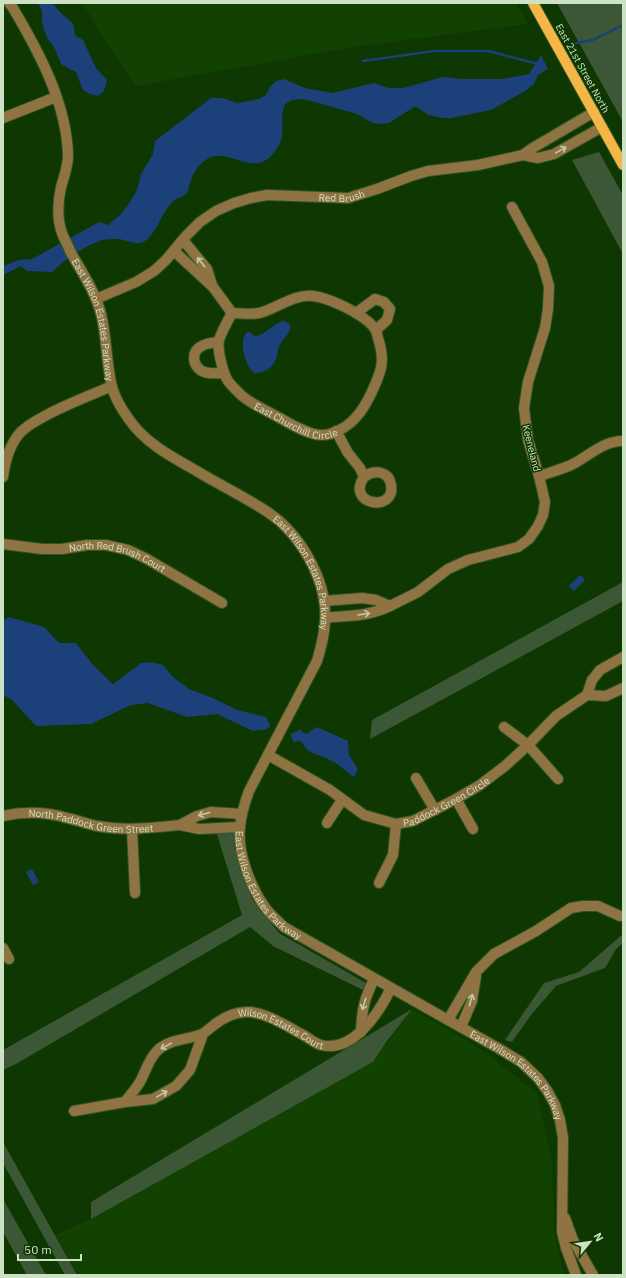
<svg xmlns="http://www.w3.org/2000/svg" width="626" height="1278" viewBox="0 0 626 1278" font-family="'IBM Plex Sans',sans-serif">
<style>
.built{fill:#124202}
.green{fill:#3b5735}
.water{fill:#1b407a}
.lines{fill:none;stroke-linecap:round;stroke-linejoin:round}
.stream{stroke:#1b407a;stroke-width:2.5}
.minor-casing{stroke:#305624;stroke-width:12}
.major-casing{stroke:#305624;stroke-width:12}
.minor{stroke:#907342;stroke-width:10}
.major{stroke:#f4b747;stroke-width:10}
.oneway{stroke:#bfccab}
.labels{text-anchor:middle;stroke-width:3;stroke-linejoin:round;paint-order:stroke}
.street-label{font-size:10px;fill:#cbe2c5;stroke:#0e3701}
</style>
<rect width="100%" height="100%" fill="#0e3701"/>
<g class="built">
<path d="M82 3H516L528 24 360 46 135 86Z"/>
<path d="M412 1009 478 1047 537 1093 552 1160 554 1231 564 1275H78L55 1235 91 1219 373 1062Z"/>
</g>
<g class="green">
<path d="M557 3H623V122Z"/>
<path d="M599 152 623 195V254L572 160Z"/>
<path d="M623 582V601L370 739 372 720Z"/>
<path d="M240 827 235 849 252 899 279 933 366 983 367 992 273 946 250 927 16 1064 3 1070V1050L242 915 215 828Z"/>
<path d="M623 934V943L616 949 605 968 556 986 531 1015 512 1042 505 1040 544 983 579 972Z"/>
<path d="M412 1009 387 1041 373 1062 91 1219V1202Z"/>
<path d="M3 1142 77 1275H65L3 1163Z"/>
<path d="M3 1199 46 1275H27L3 1232Z"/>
</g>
<g class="water">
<path d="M38 3H53C55 6 57 9 59 11 68 21 75 20 75 35L83 40 96 68 107 80 104 91 98 96C79 92 83 88 76 72L61 64 54 47 47 38 42 23V11Z"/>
<path d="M541 55 548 69 538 75 534 84 525 91 491 110 451 118H442L428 115 417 107H414L389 123 381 124 373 123 357 114 315 102 302 99 292 100 285 104C277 126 291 136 270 157 251 175 229 148 209 158 199 163 193 173 190 183 189 186 189 190 187 192 184 197 179 197 175 200 172 201 169 206 167 209 160 217 155 235 145 241 137 246 126 240 118 239 112 239 102 239 97 242 82 248 64 260 52 272L27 271 21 266 3 275V266L19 260 32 259 99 222 108 225 121 214 130 202 137 190 141 174 153 154 155 141 211 98H223L237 103 259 99 266 95 270 87 276 81 284 79 305 88 332 93 374 83 389 88H403L443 77 462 79H502L529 74Z"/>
<path d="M283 321C301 325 281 339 279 347 277 351 278 355 276 359 273 368 263 374 254 373 245 366 238 341 247 332H251C252 334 253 336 256 336 262 336 275 323 283 321Z"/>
<path d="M580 575 585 580 574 591 569 586Z"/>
<path d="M9 617 44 627 59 643H76L93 665 113 684 141 663 152 662 163 665 172 676 189 689 213 698 237 710 266 717 270 725 269 728 264 730 253 731 217 714 187 717 148 703 131 705 91 724 36 726 11 699 3 695V621Z"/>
<path d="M317 727 348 741 349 755 358 769 354 777C346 772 339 764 330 760 320 754 307 755 302 742L296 741 294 743 291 736 292 733 302 729 301 731 306 734Z"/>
<path d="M32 869 39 882 33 885 26 872Z"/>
</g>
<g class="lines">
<g class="stream">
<path d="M576 43 593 40 623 25"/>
<path d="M363 61 434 51H488L538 64"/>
</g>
<g class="minor-casing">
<g id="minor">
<path id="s1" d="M9 3 13 8C39 52 67 104 68 156 68 166 64 177 61 187 58 201 57 219 62 233 64 239 68 245 70 251 81 271 95 291 101 314 107 338 106 363 112 387 115 398 121 408 128 418 144 442 170 456 195 470 218 484 243 496 266 511 299 532 327 579 325 619 325 634 321 647 317 661L249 791C245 802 241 814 240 827 237 853 251 889 267 910 272 916 278 921 284 927L448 1020 498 1048 521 1062 538 1078 548 1092 555 1105 560 1120 563 1138 562 1232 566 1248 576 1275"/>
<path d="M3 118 56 97"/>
<path d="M523 155 531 149 594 112"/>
<path d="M183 240 207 269 212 285"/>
<path id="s2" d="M174 251 213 287 232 313C227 322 222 331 219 340 217 350 223 373 228 381 231 385 235 389 238 392 248 403 264 409 276 416 289 423 306 434 320 435 333 436 349 426 357 416 366 407 378 380 381 368 383 358 381 347 378 338 377 335 377 332 375 329 370 321 358 314 349 309 339 304 324 297 313 296 292 294 277 309 259 313 250 315 240 313 232 313"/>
<path id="s3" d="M96 299 136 282 154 271 166 260 185 237 200 222 216 211 234 203 251 198 267 195 348 198 377 189 411 176 428 171 478 165 523 155 538 158 554 154 602 127"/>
<path d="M356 313 375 299 384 302 390 309 387 320 376 330"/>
<path d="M218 342C209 343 194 345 194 358 194 362 196 366 199 369 205 375 217 373 224 373"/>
<path d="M336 431 348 453 360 468 364 477C345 505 396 513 391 485 389 471 374 469 364 477"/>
<path d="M539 476C551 472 564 469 575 463 591 454 604 441 623 441"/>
<path d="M3 477C5 462 9 446 19 434 21 431 25 429 28 426 54 409 84 398 112 386"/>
<path id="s4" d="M3 544 42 549H62L87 545H106L128 550 147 559 222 603"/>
<path d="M324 601 362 598 376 600 390 606C368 617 349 615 326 618"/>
<path d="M390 606 418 592 448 569 468 560 518 547 529 539 538 526 543 515 545 502 539 476 528 440 524 408 528 382 545 328 548 309 549 286 542 262 512 207"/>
<path d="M587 695 592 680 600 670 623 657"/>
<path d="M504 727 528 745 558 779"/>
<path id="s5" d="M268 755 330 790 364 815 396 824 413 821 456 799 480 785 505 766 528 745 556 716 587 695 606 696 623 688"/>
<path d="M416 778 435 810"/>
<path d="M456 799 473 829"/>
<path id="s6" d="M3 816C25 811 46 812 67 818 77 820 87 824 97 826 125 831 152 828 180 825"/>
<path d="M327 823 342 800"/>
<path d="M240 827 199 829 180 825 197 816 211 812 242 814"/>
<path d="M132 829 135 893"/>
<path d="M379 883 393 855 396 824"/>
<path d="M3 948 9 959"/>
<path d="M448 1020 476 972 494 954 536 931 571 908 583 906H598L620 916"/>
<path d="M461 1027 472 1001 476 976"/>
<path d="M361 1032C362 1009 364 1000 374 979"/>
<path id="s7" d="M125 1102C130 1095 137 1088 141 1080 146 1070 149 1059 157 1051 168 1039 188 1040 202 1034 206 1032 210 1028 214 1025 224 1017 237 1011 250 1012 269 1014 288 1027 305 1036 310 1039 316 1044 321 1045 353 1053 379 1013 391 988"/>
<path d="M74 1111 125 1102 153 1099 176 1086 190 1070 203 1034"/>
<path d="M565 1218 573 1240 593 1275"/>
</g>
</g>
<g class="major-casing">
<path id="major" d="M533 3 623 165"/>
</g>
<use href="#minor" class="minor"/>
<use href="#major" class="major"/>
</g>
<defs><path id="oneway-shaft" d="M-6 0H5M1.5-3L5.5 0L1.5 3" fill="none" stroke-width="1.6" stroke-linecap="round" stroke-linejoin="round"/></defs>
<g class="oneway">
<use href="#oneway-shaft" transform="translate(561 150) rotate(-29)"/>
<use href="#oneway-shaft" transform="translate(201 262) rotate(-129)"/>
<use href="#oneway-shaft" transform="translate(364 614) rotate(-9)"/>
<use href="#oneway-shaft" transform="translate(204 814) rotate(165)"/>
<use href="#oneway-shaft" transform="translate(471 1000) rotate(-74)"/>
<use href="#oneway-shaft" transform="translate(364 1004) rotate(107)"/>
<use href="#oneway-shaft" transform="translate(166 1046) rotate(152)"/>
<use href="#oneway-shaft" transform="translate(162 1094) rotate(-29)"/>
</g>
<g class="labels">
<g class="street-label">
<text transform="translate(583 68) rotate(61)" y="4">East 21st Street North</text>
<text dy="4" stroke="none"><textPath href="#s3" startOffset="280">Red Brush</textPath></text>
<text dy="4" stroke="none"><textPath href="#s1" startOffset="338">East Wilson Estates Parkway</textPath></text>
<text dy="4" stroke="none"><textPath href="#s2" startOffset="239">East Churchill Circle</textPath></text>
<text transform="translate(532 448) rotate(76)" y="4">Keeneland</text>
<text dy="4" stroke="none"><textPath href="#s4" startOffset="117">North Red Brush Court</textPath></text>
<text dy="4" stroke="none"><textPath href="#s1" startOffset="686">East Wilson Estates Parkway</textPath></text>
<text dy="4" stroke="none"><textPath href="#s5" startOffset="202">Paddock Green Circle</textPath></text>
<text dy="4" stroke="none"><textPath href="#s6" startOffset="89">North Paddock Green Street</textPath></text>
<text dy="4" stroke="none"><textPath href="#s1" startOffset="1034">East Wilson Estates Parkway</textPath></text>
<text dy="4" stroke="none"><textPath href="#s7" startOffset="198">Wilson Estates Court</textPath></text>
<text dy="4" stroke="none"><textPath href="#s1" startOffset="1358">East Wilson Estates Parkway</textPath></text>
</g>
</g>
<rect width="626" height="1278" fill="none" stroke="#cbe2c5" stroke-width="8"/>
<g transform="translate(590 1242) rotate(61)" stroke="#0e3701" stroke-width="3" paint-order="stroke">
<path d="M0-3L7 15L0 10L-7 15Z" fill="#cbe2c5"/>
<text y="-6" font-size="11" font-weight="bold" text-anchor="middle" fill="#cbe2c5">N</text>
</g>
<path d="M18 1254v6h63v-6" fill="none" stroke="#cbe2c5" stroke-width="2"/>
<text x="24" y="1254" font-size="12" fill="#cbe2c5" stroke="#0e3701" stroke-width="3" paint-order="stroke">50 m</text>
</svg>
